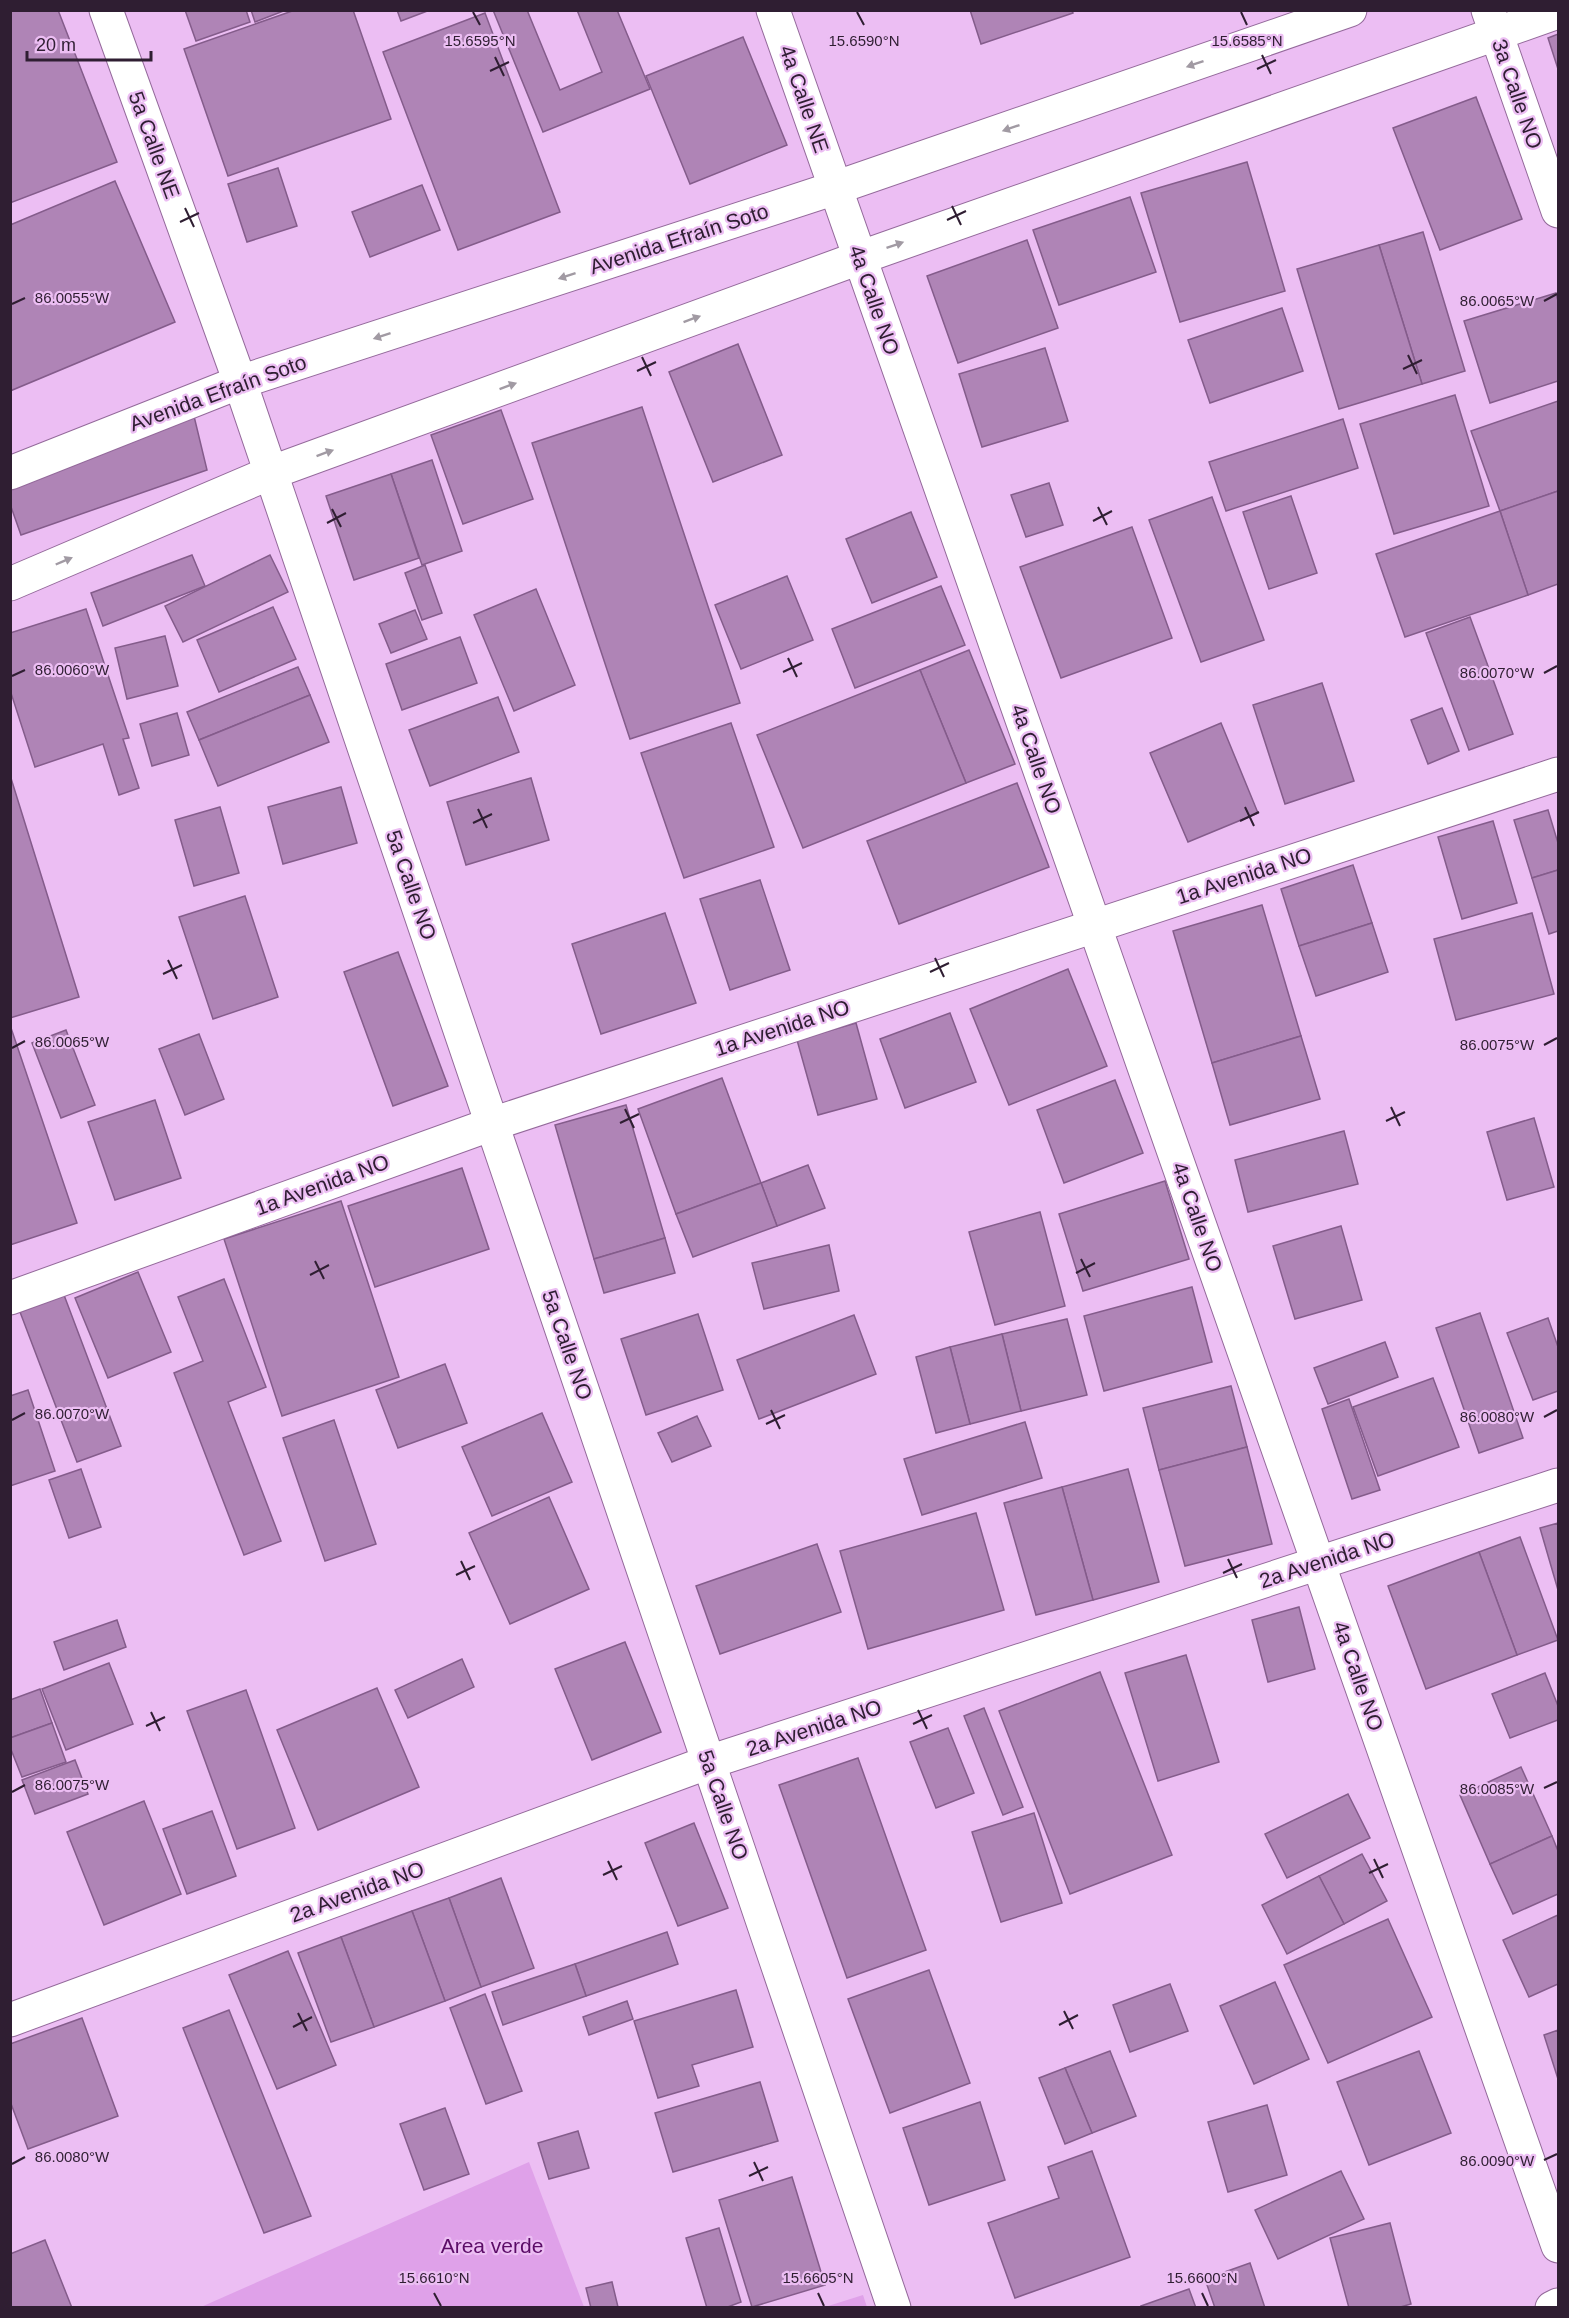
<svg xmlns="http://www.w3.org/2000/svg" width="1569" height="2318" viewBox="0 0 1569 2318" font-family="Arial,sans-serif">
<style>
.green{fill:#dfa1e9}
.building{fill:#af84b6;stroke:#845c8b;stroke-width:1.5}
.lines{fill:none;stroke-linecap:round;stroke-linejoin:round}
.minor-casing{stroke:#946a9b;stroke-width:35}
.minor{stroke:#fff;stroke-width:33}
.oneway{fill:#a19aa3}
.ticks{fill:none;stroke:#2f1e32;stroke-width:2}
.labels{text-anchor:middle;stroke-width:4.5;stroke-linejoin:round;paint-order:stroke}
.street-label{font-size:21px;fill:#2f1e32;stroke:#ecbef3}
.park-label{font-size:21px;fill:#5b0c67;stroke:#ecbef3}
.ticks-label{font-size:15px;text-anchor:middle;fill:#2f1e32;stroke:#ecbef3;stroke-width:4.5;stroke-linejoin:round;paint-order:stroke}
</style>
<rect width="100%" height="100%" fill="#ecbef3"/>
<g class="green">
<path d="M529 2162 584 2307H201Z"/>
<path d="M863 2295 867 2307H825Z"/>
</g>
<g class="building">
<path d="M10 10H58L117 162 10 203Z"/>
<path d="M185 10H246L250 22 196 41Z"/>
<path d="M251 10H286L255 22Z"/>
<path d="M295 10H353L391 119 228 176 184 49Z"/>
<path d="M397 10H430L401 21Z"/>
<path d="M493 10H527L560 90 602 72 577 10H617L650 89 543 132Z"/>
<path d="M970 10H1072L1073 13 981 44Z"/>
<path d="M485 13 560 212 458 250 383 52Z"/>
<path d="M1558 34V69L1548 38Z"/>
<path d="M743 37 787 145 690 184 646 76Z"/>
<path d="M1476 97 1522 219 1440 250 1393 128Z"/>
<path d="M1247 162 1285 291 1180 322 1141 193Z"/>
<path d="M278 168 297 226 247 242 228 184Z"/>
<path d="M115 181 175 322 10 391V225Z"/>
<path d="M422 185 440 230 370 257 352 212Z"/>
<path d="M1130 197 1156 272 1059 305 1033 230Z"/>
<path d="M1423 232 1465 371 1422 384 1379 245Z"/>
<path d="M1027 240 1058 328 958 363 927 276Z"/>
<path d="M1379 245 1422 384 1339 409 1297 269Z"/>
<path d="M1556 293 1558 301V381L1490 403 1464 321Z"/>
<path d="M1282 308 1303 371 1210 403 1188 340Z"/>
<path d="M738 344 782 455 713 482 669 372Z"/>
<path d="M1045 348 1068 421 982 447 959 374Z"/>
<path d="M1455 395 1489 506 1394 534 1360 424Z"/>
<path d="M1558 401V491L1500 511 1471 431Z"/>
<path d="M642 407 740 703 630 739 532 443Z"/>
<path d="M501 410 533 499 463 524 431 435Z"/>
<path d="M193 412 207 470 21 535 10 504V475Z"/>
<path d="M1343 419 1358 468 1226 511 1209 462Z"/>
<path d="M432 460 462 551 422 565 391 474Z"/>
<path d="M391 474 419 558 354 580 326 496Z"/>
<path d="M1049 483 1063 525 1026 537 1011 495Z"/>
<path d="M1558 491V584L1528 595 1500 511Z"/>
<path d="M1291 496 1317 573 1269 589 1243 512Z"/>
<path d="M1212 497 1264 640 1201 662 1149 520Z"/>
<path d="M1500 511 1528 595 1405 637 1376 554Z"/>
<path d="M911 512 937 577 872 603 846 539Z"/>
<path d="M1132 527 1172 638 1061 678 1020 567Z"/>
<path d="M192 555 205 586 103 626 91 593Z"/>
<path d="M270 555 288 592 183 642 165 606Z"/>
<path d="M425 565 442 613 422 620 405 573Z"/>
<path d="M787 576 813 640 741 669 715 605Z"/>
<path d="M941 586 965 645 855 688 832 629Z"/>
<path d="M536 589 575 685 514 711 474 615Z"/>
<path d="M273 607 296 659 219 692 197 640Z"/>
<path d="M86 609 129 738 123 739 139 788 119 795 103 744 35 767 10 690V633Z"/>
<path d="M415 610 427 639 391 653 379 624Z"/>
<path d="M1470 617 1513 734 1469 750 1426 633Z"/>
<path d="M165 636 178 686 127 699 115 648Z"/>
<path d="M460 637 477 683 402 710 386 664Z"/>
<path d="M969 650 1015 764 966 783 920 670Z"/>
<path d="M298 667 310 695 199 740 187 712Z"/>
<path d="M920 670 966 783 803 848 757 735Z"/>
<path d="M1322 683 1354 781 1285 804 1253 705Z"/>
<path d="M310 695 329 742 218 786 199 740Z"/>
<path d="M498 697 519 752 430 786 409 730Z"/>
<path d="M1442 708 1459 751 1428 764 1411 720Z"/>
<path d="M177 713 189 755 152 766 140 724Z"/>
<path d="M731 723 774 847 684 878 641 753Z"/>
<path d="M1221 723 1258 813 1188 842 1150 753Z"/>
<path d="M10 775 79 997 10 1018Z"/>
<path d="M531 778 549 840 466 865 447 802Z"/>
<path d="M1017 783 1049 867 899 924 867 841Z"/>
<path d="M341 787 357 843 283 864 268 807Z"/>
<path d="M220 807 239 873 194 886 175 820Z"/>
<path d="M1548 810 1558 843V870L1532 878 1514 820Z"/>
<path d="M1493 821 1517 903 1462 919 1438 837Z"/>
<path d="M1353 865 1372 923 1299 946 1281 889Z"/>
<path d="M1558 870V931L1549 934 1532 878Z"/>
<path d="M760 880 790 970 730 990 700 899Z"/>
<path d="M245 896 278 997 213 1019 179 917Z"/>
<path d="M1262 905 1301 1036 1212 1063 1173 931Z"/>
<path d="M665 913 696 1003 601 1034 572 944Z"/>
<path d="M1532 913 1554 994 1456 1020 1434 939Z"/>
<path d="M1372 923 1388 972 1316 996 1299 946Z"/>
<path d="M398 952 448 1086 393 1106 344 972Z"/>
<path d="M1068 969 1107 1066 1009 1105 970 1009Z"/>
<path d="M950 1013 976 1082 905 1108 880 1039Z"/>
<path d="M856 1023 877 1099 818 1115 797 1040Z"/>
<path d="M10 1025 77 1223 10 1245Z"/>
<path d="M66 1030 95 1105 61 1118 32 1043Z"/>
<path d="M199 1034 224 1099 185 1115 159 1049Z"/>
<path d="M1301 1036 1320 1099 1230 1125 1212 1063Z"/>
<path d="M722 1078 761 1183 676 1214 638 1109Z"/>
<path d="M1115 1080 1143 1153 1064 1183 1037 1110Z"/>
<path d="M155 1100 181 1178 115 1200 88 1122Z"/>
<path d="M626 1105 665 1238 594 1259 555 1125Z"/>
<path d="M1534 1118 1554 1187 1507 1200 1487 1132Z"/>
<path d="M1344 1131 1358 1184 1248 1212 1235 1160Z"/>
<path d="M808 1165 825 1208 777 1226 761 1183Z"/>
<path d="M462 1168 489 1249 375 1287 348 1206Z"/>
<path d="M1165 1181 1189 1259 1083 1291 1059 1214Z"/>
<path d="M761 1183 777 1226 693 1257 676 1214Z"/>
<path d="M341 1201 399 1377 282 1416 224 1239Z"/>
<path d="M1040 1212 1065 1306 995 1325 969 1232Z"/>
<path d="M1341 1226 1362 1300 1295 1319 1273 1246Z"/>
<path d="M665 1238 675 1273 604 1293 594 1259Z"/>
<path d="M829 1245 839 1291 764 1309 752 1263Z"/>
<path d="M138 1272 171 1352 108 1378 75 1298Z"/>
<path d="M224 1279 266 1387 228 1402 281 1541 244 1555 174 1373 203 1361 178 1297Z"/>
<path d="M1192 1287 1212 1362 1104 1391 1084 1316Z"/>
<path d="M64 1295 121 1446 77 1462 20 1312Z"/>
<path d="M1480 1313 1523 1438 1479 1453 1436 1328Z"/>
<path d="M698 1314 723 1390 646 1415 621 1339Z"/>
<path d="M854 1315 876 1374 759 1419 737 1360Z"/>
<path d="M1548 1318 1558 1347V1391L1533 1400 1507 1333Z"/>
<path d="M1067 1319 1087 1395 1021 1411 1002 1334Z"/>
<path d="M1002 1334 1021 1411 970 1424 950 1347Z"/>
<path d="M1385 1342 1398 1377 1328 1404 1314 1368Z"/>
<path d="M950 1347 970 1424 936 1433 916 1357Z"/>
<path d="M445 1364 467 1423 398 1448 376 1390Z"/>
<path d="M1433 1378 1459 1447 1378 1476 1353 1407Z"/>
<path d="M1231 1386 1247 1447 1159 1470 1143 1408Z"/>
<path d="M28 1390 55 1471 10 1486V1396Z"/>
<path d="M1349 1399 1380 1490 1352 1499 1322 1409Z"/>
<path d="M542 1413 572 1482 492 1516 462 1447Z"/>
<path d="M697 1416 711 1446 672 1462 658 1433Z"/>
<path d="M334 1420 376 1544 325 1561 283 1438Z"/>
<path d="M1025 1422 1042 1478 922 1515 904 1459Z"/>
<path d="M1247 1447 1272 1544 1185 1566 1159 1470Z"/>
<path d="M81 1469 101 1527 69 1538 49 1480Z"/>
<path d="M1128 1469 1159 1582 1093 1600 1062 1487Z"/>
<path d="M1062 1487 1093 1600 1036 1615 1004 1503Z"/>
<path d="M549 1497 589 1589 510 1624 469 1533Z"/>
<path d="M976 1513 1004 1610 868 1649 840 1551Z"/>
<path d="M1558 1523V1590L1540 1528Z"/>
<path d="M1520 1537 1558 1640 1517 1655 1479 1552Z"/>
<path d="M817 1544 841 1612 720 1654 696 1586Z"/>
<path d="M1479 1552 1517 1655 1426 1689 1388 1586Z"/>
<path d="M1299 1607 1315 1669 1268 1682 1252 1620Z"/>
<path d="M117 1620 126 1647 64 1670 54 1642Z"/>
<path d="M625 1642 661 1732 592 1760 555 1669Z"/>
<path d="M1186 1655 1219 1762 1158 1781 1125 1673Z"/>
<path d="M462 1659 474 1687 408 1718 395 1690Z"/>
<path d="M109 1663 133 1724 66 1750 42 1689Z"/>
<path d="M1100 1672 1172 1855 1070 1894 999 1711Z"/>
<path d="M1545 1673 1558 1706V1720L1510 1738 1492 1694Z"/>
<path d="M377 1688 419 1787 318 1830 277 1730Z"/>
<path d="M40 1689 52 1723 10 1738V1700Z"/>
<path d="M246 1690 295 1828 237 1849 187 1711Z"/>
<path d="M984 1708 1023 1807 1003 1815 964 1716Z"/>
<path d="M52 1723 66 1762 22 1777 10 1747V1738Z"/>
<path d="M948 1728 974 1793 936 1808 910 1742Z"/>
<path d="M858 1758 926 1950 847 1978 779 1785Z"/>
<path d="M75 1760 88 1794 35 1814 22 1780Z"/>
<path d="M1521 1767 1552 1836 1490 1864 1460 1795Z"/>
<path d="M1348 1794 1370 1838 1287 1878 1265 1834Z"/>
<path d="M144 1801 181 1894 104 1925 67 1832Z"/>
<path d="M212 1811 236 1876 187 1894 163 1829Z"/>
<path d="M1034 1813 1062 1903 1001 1922 972 1832Z"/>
<path d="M694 1823 728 1908 678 1926 645 1843Z"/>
<path d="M1552 1836 1558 1851V1894L1513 1914 1490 1864Z"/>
<path d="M1362 1854 1387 1901 1344 1924 1319 1876Z"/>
<path d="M1319 1876 1344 1924 1287 1954 1262 1905Z"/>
<path d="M501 1878 534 1968 481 1987 449 1898Z"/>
<path d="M449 1898 481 1987 445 2001 412 1911Z"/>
<path d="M412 1911 445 2001 374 2027 341 1937Z"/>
<path d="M1558 1915V1984L1529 1997 1503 1940Z"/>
<path d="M1388 1919 1432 2017 1328 2063 1284 1965Z"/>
<path d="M667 1932 678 1964 586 1996 575 1964Z"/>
<path d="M341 1937 374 2027 331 2042 298 1953Z"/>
<path d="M288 1951 336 2065 277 2089 229 1975Z"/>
<path d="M575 1964 586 1996 503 2025 492 1992Z"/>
<path d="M929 1970 970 2083 890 2113 848 1999Z"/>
<path d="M1275 1982 1309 2059 1254 2084 1220 2006Z"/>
<path d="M1170 1984 1188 2031 1130 2052 1113 2005Z"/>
<path d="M736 1990 753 2047 692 2065 699 2086 658 2098 634 2021Z"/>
<path d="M485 1994 522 2091 486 2104 450 2008Z"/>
<path d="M627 2001 633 2019 589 2035 583 2017Z"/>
<path d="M229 2010 311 2216 264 2233 183 2028Z"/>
<path d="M82 2018 118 2116 28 2149 10 2101V2044Z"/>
<path d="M1558 2030V2079L1544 2035Z"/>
<path d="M1110 2051 1136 2116 1092 2133 1065 2068Z"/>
<path d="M1419 2051 1451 2133 1369 2165 1337 2082Z"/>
<path d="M1065 2068 1092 2133 1065 2144 1039 2078Z"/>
<path d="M760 2082 778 2141 673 2172 655 2113Z"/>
<path d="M980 2102 1005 2180 929 2205 903 2128Z"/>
<path d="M1267 2105 1287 2175 1228 2192 1208 2122Z"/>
<path d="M445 2108 469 2174 424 2190 400 2124Z"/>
<path d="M578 2131 589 2168 549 2179 538 2143Z"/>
<path d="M1092 2151 1130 2257 1015 2298 988 2223 1059 2198 1048 2167Z"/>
<path d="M1341 2171 1364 2219 1278 2259 1255 2210Z"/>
<path d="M792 2177 825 2285 752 2307 719 2200Z"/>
<path d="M1390 2223 1411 2304 1397 2308H1349L1330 2238Z"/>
<path d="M719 2228 741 2302 725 2308H707L686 2238Z"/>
<path d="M45 2240 72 2308H10V2254Z"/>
<path d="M1250 2263 1265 2308H1215L1205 2279Z"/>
<path d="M612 2282 618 2307 591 2308 586 2288Z"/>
<path d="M1189 2289 1196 2308H1142L1141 2306Z"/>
</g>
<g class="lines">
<g class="minor-casing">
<g id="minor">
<path d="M106 10 240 382 894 2308"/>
<path d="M773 10 1558 2246"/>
<path d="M1488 10 1558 211"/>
<path d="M10 473 240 382 835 188 1350 10"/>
<path d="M10 584 270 473 859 258 1558 12"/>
<path d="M10 1298 492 1124 1558 774"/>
<path d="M10 2020 709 1762 1558 1485"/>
<path d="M1552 2308 1558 2305"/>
</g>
</g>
<use href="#minor" class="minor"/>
</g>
<defs><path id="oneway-solid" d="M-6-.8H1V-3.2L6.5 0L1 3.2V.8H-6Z" transform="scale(1.5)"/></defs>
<g class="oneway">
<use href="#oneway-solid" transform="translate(1195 64) rotate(161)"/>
<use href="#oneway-solid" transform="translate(1011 128) rotate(161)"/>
<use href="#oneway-solid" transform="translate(895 245) rotate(-19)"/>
<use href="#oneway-solid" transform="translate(567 276) rotate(162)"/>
<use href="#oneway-solid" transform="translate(692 319) rotate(-20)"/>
<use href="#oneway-solid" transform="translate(382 336) rotate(162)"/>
<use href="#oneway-solid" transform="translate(508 386) rotate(-20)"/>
<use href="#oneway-solid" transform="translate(325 453) rotate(-20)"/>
<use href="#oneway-solid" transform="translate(64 561) rotate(-23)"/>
</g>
<path class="ticks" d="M473 12 480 25M857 12 864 25M1241 12 1247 25M1262 55 1271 74M495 57 504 76M1257 69 1276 60M490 71 509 62M952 206 961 225M185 208 194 227M947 220 966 211M180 222 199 213M1544 301 1557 294M12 304 25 298M1408 355 1417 374M642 357 651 376M1403 369 1422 360M637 371 656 362M1098 507 1107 525M332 509 341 527M1093 521 1112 511M327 523 346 513M788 658 797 677M783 672 802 663M1544 673 1557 666M12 676 25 670M1245 807 1254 826M478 809 487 828M1240 821 1259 812M473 823 492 814M935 958 944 977M168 960 177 979M930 972 949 963M163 974 182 965M1544 1045 1557 1038M12 1048 25 1041M1391 1107 1400 1126M625 1109 634 1128M1386 1121 1405 1112M620 1123 639 1114M1081 1259 1090 1277M315 1261 324 1279M1076 1273 1095 1263M310 1275 329 1265M771 1410 780 1429M1544 1417 1557 1410M12 1420 25 1413M766 1424 785 1415M1228 1559 1237 1578M461 1561 470 1580M1223 1573 1242 1564M456 1575 475 1566M918 1710 927 1729M151 1712 160 1731M913 1724 932 1715M146 1726 165 1717M1544 1788 1557 1782M12 1792 25 1785M1374 1859 1383 1878M608 1861 617 1880M1369 1873 1388 1864M603 1875 622 1866M1064 2011 1073 2029M298 2013 307 2031M1059 2025 1078 2015M293 2027 312 2017M1544 2160 1557 2154M754 2162 763 2181M12 2164 25 2157M749 2176 768 2167M434 2293 441 2306M818 2293 824 2306M1202 2293 1208 2306"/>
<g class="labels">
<g class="street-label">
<text transform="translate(1517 94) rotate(71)" y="7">3a Calle NO</text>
<text transform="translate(804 99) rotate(71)" y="7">4a Calle NE</text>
<text transform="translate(154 145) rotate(70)" y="7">5a Calle NE</text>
<text transform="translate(679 239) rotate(-18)" y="7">Avenida Efraín Soto</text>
<text transform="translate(874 300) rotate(71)" y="7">4a Calle NO</text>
<text transform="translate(218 393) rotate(-20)" y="7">Avenida Efraín Soto</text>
<text transform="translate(1036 759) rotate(71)" y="7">4a Calle NO</text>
<text transform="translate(1244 876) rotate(-18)" y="7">1a Avenida NO</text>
<text transform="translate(411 885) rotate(71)" y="7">5a Calle NO</text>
<text transform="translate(782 1028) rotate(-18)" y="7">1a Avenida NO</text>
<text transform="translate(322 1185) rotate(-20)" y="7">1a Avenida NO</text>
<text transform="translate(1197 1217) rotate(71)" y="7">4a Calle NO</text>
<text transform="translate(567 1345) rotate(71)" y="7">5a Calle NO</text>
<text transform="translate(1327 1560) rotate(-18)" y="7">2a Avenida NO</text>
<text transform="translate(1358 1676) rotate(71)" y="7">4a Calle NO</text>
<text transform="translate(814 1728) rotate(-18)" y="7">2a Avenida NO</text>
<text transform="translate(723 1805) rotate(71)" y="7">5a Calle NO</text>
<text transform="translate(357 1892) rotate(-20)" y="7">2a Avenida NO</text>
</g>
<g class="park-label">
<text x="492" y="2253">Area verde</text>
</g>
</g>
<g class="ticks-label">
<text x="480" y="46">15.6595°N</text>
<text x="864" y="46">15.6590°N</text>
<text x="1247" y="46">15.6585°N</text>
<text x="72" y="303">86.0055°W</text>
<text x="1497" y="306">86.0065°W</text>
<text x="72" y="675">86.0060°W</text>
<text x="1497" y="678">86.0070°W</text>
<text x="72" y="1047">86.0065°W</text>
<text x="1497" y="1050">86.0075°W</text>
<text x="72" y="1419">86.0070°W</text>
<text x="1497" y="1422">86.0080°W</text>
<text x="72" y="1790">86.0075°W</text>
<text x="1497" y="1794">86.0085°W</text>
<text x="72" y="2162">86.0080°W</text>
<text x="1497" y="2166">86.0090°W</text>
<text x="434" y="2283">15.6610°N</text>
<text x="818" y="2283">15.6605°N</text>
<text x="1202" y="2283">15.6600°N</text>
</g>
<rect width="1569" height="2318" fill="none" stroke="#2f1e32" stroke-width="24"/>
<path d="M27 51v9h124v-9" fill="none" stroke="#2f1e32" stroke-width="3"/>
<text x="36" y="51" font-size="18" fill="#2f1e32" stroke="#ecbef3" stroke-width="4.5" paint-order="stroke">20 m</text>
</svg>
